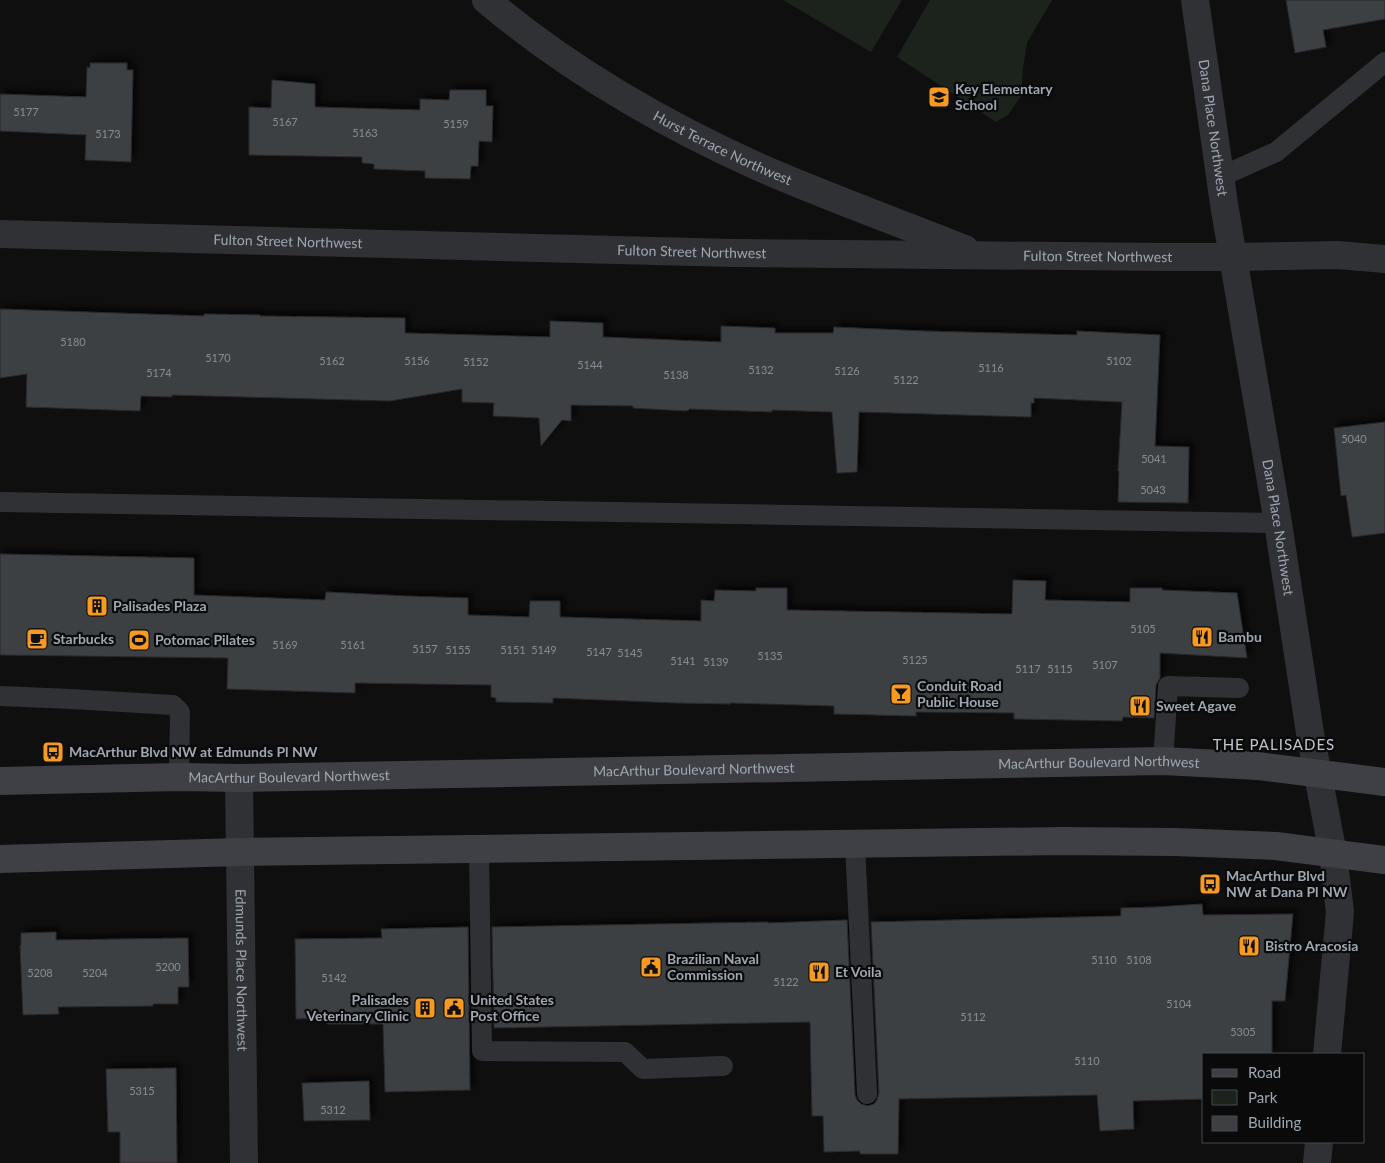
<svg xmlns="http://www.w3.org/2000/svg" width="1385" height="1163" viewBox="0 0 1385 1163" font-family="Lato,sans-serif">
<style>
.green{fill:#1b231c}
.building{fill:#3e3f43;stroke:#29292c;filter:url(#shadow)}
.lines{fill:none;stroke-linecap:round;stroke-linejoin:round}
.service{stroke:#303135;stroke-width:20}
.minor{stroke:#303135;stroke-width:28}
.secondary{stroke:#3e4045;stroke-width:28}
.labels{text-anchor:middle;stroke-width:4.5;stroke-linejoin:round;paint-order:stroke}
.number-label{font-size:11px;fill:#878d96}
.poi-label{font-size:14px;font-weight:bold;fill:#9fa7b2;stroke:#0a0a0b;text-anchor:start}
.street-label{font-size:14px;fill:#9fa7b2;stroke:#0a0a0b}
.neighbourhood-label{font-size:15px;letter-spacing:1px;fill:#c0c5ce;stroke:#0a0a0b}
</style>
<defs>
<filter id="shadow"><feDropShadow dx="4.5" dy="-4.5" stdDeviation="2.5" flood-color="#0009"/></filter>
</defs>
<rect width="100%" height="100%" fill="#0f0f10"/>
<g class="green">
<path d="M783 0H902L871 52Z"/>
<path d="M930 0H1052L1027 43 1023 68 1021 96 1008 115 996 122 897 57Z"/>
</g>
<g class="building">
<path d="M1286 0H1385V19L1323 30 1326 47 1295 53Z"/>
<path d="M90 63H127V70H133L131 162 85 160 86 135 0 131V94L86 97 87 67 90 68Z"/>
<path d="M272 80 315 84V107L420 110V99L449 100 450 90H486V106H493L492 142 479 141 478 166H471L470 179 425 178V171L374 169V164L362 163V157L249 155V107L271 108Z"/>
<path d="M0 309 204 316V314L260 315V316L405 318V333L550 337V321L603 323V337L721 342V326L775 328V333H833L834 327 923 331 1077 335V331L1160 335 1155 446 1189 447 1188 503 1118 502 1119 471H1118L1122 402 1034 398V403H1031V417L859 412 857 472 837 473 832 412 772 410V412L689 409V410L686 411 633 408V406L571 405V421L562 420 541 446 539 418 493 416 494 403 462 402V389L390 401 172 395V397L141 396 140 411 26 407 27 374 0 378Z"/>
<path d="M1385 422V533L1352 537 1346 495 1341 496 1334 428Z"/>
<path d="M0 554 194 558V595L325 600 326 592 406 596 468 598V615L529 617 530 601H560V617L701 621V600L714 601 715 590 756 591V588H787V610L1012 614 1013 580 1046 581 1045 600 1130 602V588H1162V590L1237 593 1247 658 1160 653V678L1156 685 1154 718 1123 717 1122 721 1014 719V713L916 712V716L834 714V706L730 703V704L677 703 553 698V703L496 702V698L491 697V685L355 683V693L227 689 228 658 0 655Z"/>
<path d="M1202 904 1203 915 1293 914 1285 1001H1272V1054H1204V1099L1133 1101 1134 1129 1100 1131 1097 1095 899 1099 898 1154H860V1151L824 1152 823 1116H812L810 1022 494 1028 492 927 768 922V923L847 920 855 1095 857 1100 861 1104 868 1106 874 1104 877 1100 879 1093 871 922 1121 916V908L1157 907Z"/>
<path d="M468 927 470 1090 385 1092 383 1024H327V1018L296 1019 295 939 382 938 381 929Z"/>
<path d="M56 932V940L188 938 189 987H178V1004H153V1006L58 1007 59 1014 23 1015 20 946 21 945V933Z"/>
<path d="M176 1068 177 1163H120V1132H108L106 1069Z"/>
<path d="M369 1081 370 1120 304 1121 302 1083Z"/>
</g>
<g class="lines">
<g class="service">
<path d="M1220 177 1276 152 1385 62"/>
<path d="M0 502 1278 523"/>
<path d="M0 696 71 699 173 705 180 712 179 777"/>
<path d="M1163 761 1168 686 1239 688"/>
<path d="M855 844 867 1094"/>
<path d="M479 850 482 1051 625 1052 643 1069 723 1066"/>
</g>
<g class="minor">
<path id="s1" d="M486 0C568 69 663 124 761 168 828 197 897 222 965 249"/>
<path id="s2" d="M1195 0 1224 204 1278 523 1310 733 1333 854 1340 912 1327 1054"/>
<path id="s3" d="M0 234 734 253 1165 257H1233L1338 255 1385 259"/>
<path id="s4" d="M239 778 244 1163"/>
<path d="M1317 1163 1319 1142"/>
</g>
<g class="secondary">
<path id="s5" d="M0 781 179 777 239 778 1163 761 1258 766 1385 782"/>
<path d="M0 859 240 852 1063 841 1175 842 1276 846 1385 860"/>
</g>
</g>
<defs>
<g id="school-square" transform="scale(1.125)"><rect x="-9" y="-9" width="18" height="18" rx="4" fill="#f79a21" stroke="#0a0a0b"/><path d="M0-5L7-2L0 1L-7-2ZM-4 1L0 2.5L4 1V4Q0 6-4 4Z" fill="#111"/></g>
<g id="building-square" transform="scale(1.125)"><rect x="-9" y="-9" width="18" height="18" rx="4" fill="#f79a21" stroke="#0a0a0b"/><path d="M-4-6H4V6H1V3H-1V6H-4ZM-2.5-4.3h1.7v1.8h-1.7ZM.8-4.3h1.7v1.8H.8ZM-2.5-1h1.7V.8h-1.7ZM.8-1h1.7V.8H.8Z" fill="#111"/></g>
<g id="restaurant-square" transform="scale(1.125)"><rect x="-9" y="-9" width="18" height="18" rx="4" fill="#f79a21" stroke="#0a0a0b"/><path d="M-5-6h1v4h1v-4h1v4h1v-4h1v5L-1.5 .5V6h-2V.5L-5-1ZM5-6V6H3V1.5H1.5Q1.5-4 5-6Z" fill="#111"/></g>
<g id="cafe-square" transform="scale(1.125)"><rect x="-9" y="-9" width="18" height="18" rx="4" fill="#f79a21" stroke="#0a0a0b"/><path d="M-5.5-4.5H6V0H3Q3 3.5 0 3.5H-2.5Q-5.5 3.5-5.5 0ZM3-3.2v2h1.7v-2ZM-6 4.5H4V6H-6Z" fill="#111"/></g>
<g id="stadium-square" transform="scale(1.125)"><rect x="-9" y="-9" width="18" height="18" rx="4" fill="#f79a21" stroke="#0a0a0b"/><path d="M0-5a6.5 5 0 1 0 0 10a6.5 5 0 1 0 0-10ZM-3.5-1.8h7v3.6h-7Z" fill="#111"/></g>
<g id="bar-square" transform="scale(1.125)"><rect x="-9" y="-9" width="18" height="18" rx="4" fill="#f79a21" stroke="#0a0a0b"/><path d="M-6-5H6L.8 .8V4.5H3.5V6h-7V4.5H-.8V.8Z" fill="#111"/></g>
<g id="bus-square" transform="scale(1.125)"><rect x="-9" y="-9" width="18" height="18" rx="4" fill="#f79a21" stroke="#0a0a0b"/><path d="M-5-6H5V4H4V6H2V4H-2V6H-4V4H-5ZM-3.5-4V0h7V-4ZM-3.5 1.2v1.5H-2V1.2ZM2 1.2v1.5H3.5V1.2Z" fill="#111"/></g>
<g id="civic-square" transform="scale(1.125)"><rect x="-9" y="-9" width="18" height="18" rx="4" fill="#f79a21" stroke="#0a0a0b"/><path d="M-.6-6.5H3V-4.5H.6V-3L4-1V1h2V6H-6V1h2V-1L-.6-3ZM-1.2 2.5V6h2.4V2.5Z" fill="#111"/></g>
</defs>
<g fill-rule="evenodd">
<use href="#school-square" x="939" y="97"/>
<use href="#building-square" x="97" y="606"/>
<use href="#restaurant-square" x="1202" y="637"/>
<use href="#cafe-square" x="37" y="639"/>
<use href="#stadium-square" x="139" y="640"/>
<use href="#bar-square" x="901" y="694"/>
<use href="#restaurant-square" x="1140" y="706"/>
<use href="#bus-square" x="53" y="752"/>
<use href="#bus-square" x="1210" y="884"/>
<use href="#restaurant-square" x="1249" y="946"/>
<use href="#civic-square" x="651" y="967"/>
<use href="#restaurant-square" x="819" y="972"/>
<use href="#building-square" x="425" y="1008"/>
<use href="#civic-square" x="454" y="1008"/>
</g>
<g class="labels">
<g class="number-label">
<text x="26" y="116">5177</text>
<text x="285" y="126">5167</text>
<text x="456" y="128">5159</text>
<text x="365" y="137">5163</text>
<text x="108" y="138">5173</text>
<text x="73" y="346">5180</text>
<text x="218" y="362">5170</text>
<text x="332" y="365">5162</text>
<text x="417" y="365">5156</text>
<text x="1119" y="365">5102</text>
<text x="476" y="366">5152</text>
<text x="590" y="369">5144</text>
<text x="991" y="372">5116</text>
<text x="761" y="374">5132</text>
<text x="847" y="375">5126</text>
<text x="159" y="377">5174</text>
<text x="676" y="379">5138</text>
<text x="906" y="384">5122</text>
<text x="1354" y="443">5040</text>
<text x="1154" y="463">5041</text>
<text x="1153" y="494">5043</text>
<text x="1143" y="633">5105</text>
<text x="285" y="649">5169</text>
<text x="353" y="649">5161</text>
<text x="425" y="653">5157</text>
<text x="458" y="654">5155</text>
<text x="513" y="654">5151</text>
<text x="544" y="654">5149</text>
<text x="599" y="656">5147</text>
<text x="630" y="657">5145</text>
<text x="770" y="660">5135</text>
<text x="915" y="664">5125</text>
<text x="683" y="665">5141</text>
<text x="716" y="666">5139</text>
<text x="1105" y="669">5107</text>
<text x="1028" y="673">5117</text>
<text x="1060" y="673">5115</text>
<text x="1104" y="964">5110</text>
<text x="1139" y="964">5108</text>
<text x="168" y="971">5200</text>
<text x="40" y="977">5208</text>
<text x="95" y="977">5204</text>
<text x="334" y="982">5142</text>
<text x="786" y="986">5122</text>
<text x="1179" y="1008">5104</text>
<text x="973" y="1021">5112</text>
<text x="1243" y="1036">5305</text>
<text x="1087" y="1065">5110</text>
<text x="142" y="1095">5315</text>
<text x="333" y="1114">5312</text>
</g>
<g class="poi-label">
<text x="955" y="94">Key Elementary<tspan x="955" dy="16">School</tspan></text>
<text x="113" y="611">Palisades Plaza</text>
<text x="1218" y="642">Bambu</text>
<text x="53" y="644">Starbucks</text>
<text x="155" y="645">Potomac Pilates</text>
<text x="917" y="691">Conduit Road<tspan x="917" dy="16">Public House</tspan></text>
<text x="1156" y="711">Sweet Agave</text>
<text x="69" y="757">MacArthur Blvd NW at Edmunds Pl NW</text>
<text x="1226" y="881">MacArthur Blvd<tspan x="1226" dy="16">NW at Dana Pl NW</tspan></text>
<text x="1265" y="951">Bistro Aracosia</text>
<text x="667" y="964">Brazilian Naval<tspan x="667" dy="16">Commission</tspan></text>
<text x="835" y="977">Et Voila</text>
<text x="409" y="1005" text-anchor="end">Palisades<tspan x="409" dy="16">Veterinary Clinic</tspan></text>
<text x="470" y="1005">United States<tspan x="470" dy="16">Post Office</tspan></text>
</g>
<g class="street-label">
<text dy="5" stroke="none"><textPath href="#s2" startOffset="129">Dana Place Northwest</textPath></text>
<text dy="5" stroke="none"><textPath href="#s1" startOffset="280">Hurst Terrace Northwest</textPath></text>
<text dy="5" stroke="none"><textPath href="#s3" startOffset="288">Fulton Street Northwest</textPath></text>
<text dy="5" stroke="none"><textPath href="#s3" startOffset="692">Fulton Street Northwest</textPath></text>
<text dy="5" stroke="none"><textPath href="#s3" startOffset="1098">Fulton Street Northwest</textPath></text>
<text dy="5" stroke="none"><textPath href="#s2" startOffset="534">Dana Place Northwest</textPath></text>
<text dy="5" stroke="none"><textPath href="#s5" startOffset="1099">MacArthur Boulevard Northwest</textPath></text>
<text dy="5" stroke="none"><textPath href="#s5" startOffset="694">MacArthur Boulevard Northwest</textPath></text>
<text dy="5" stroke="none"><textPath href="#s5" startOffset="289">MacArthur Boulevard Northwest</textPath></text>
<text dy="5" stroke="none"><textPath href="#s4" startOffset="192">Edmunds Place Northwest</textPath></text>
</g>
<g class="neighbourhood-label">
<text x="1274" y="750">THE PALISADES</text>
</g>
</g>
<rect x="1202" y="1053" width="162" height="90" fill="#0a0a0b" stroke="#46494e"/>
<rect x="1212" y="1069" width="25" height="8" fill="#3e4045" stroke="#46494e"/>
<text x="1248" y="1078" font-size="15" fill="#9fa7b2">Road</text>
<rect x="1212" y="1090" width="25" height="15" fill="#1b231c" stroke="#46494e"/>
<text x="1248" y="1103" font-size="15" fill="#9fa7b2">Park</text>
<rect x="1212" y="1116" width="25" height="15" fill="#3e3f43" stroke="#46494e"/>
<text x="1248" y="1128" font-size="15" fill="#9fa7b2">Building</text>
</svg>
